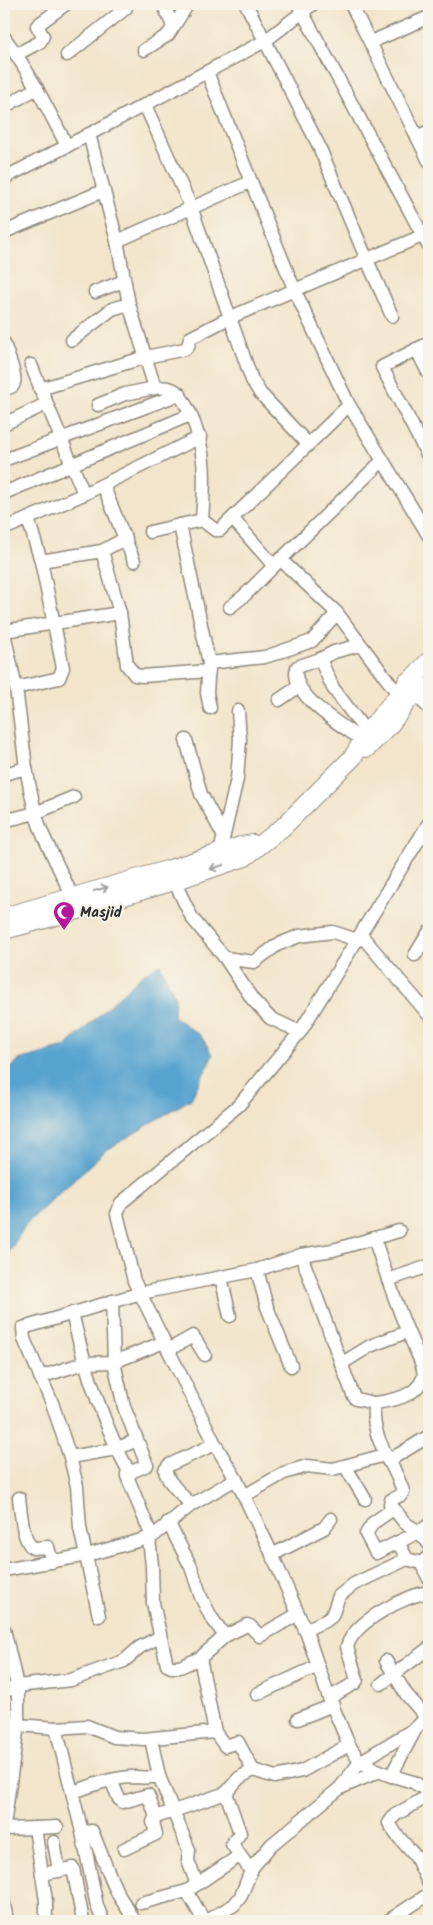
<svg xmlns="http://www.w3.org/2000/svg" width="433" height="1925" viewBox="0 0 433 1925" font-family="Kalam,sans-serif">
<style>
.water{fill:#57a3cf;stroke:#41677d}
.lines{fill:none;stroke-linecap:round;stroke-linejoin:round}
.minor-casing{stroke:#8e887b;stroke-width:15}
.highway-casing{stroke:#8e887b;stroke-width:20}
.minor{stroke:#fff;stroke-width:12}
.highway{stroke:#fff;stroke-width:18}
.oneway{stroke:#a0a0a0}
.labels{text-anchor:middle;stroke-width:4.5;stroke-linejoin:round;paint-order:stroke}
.poi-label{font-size:15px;font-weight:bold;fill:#2b2b2b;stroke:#f7f3e8;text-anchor:start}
</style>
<rect width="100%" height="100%" fill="#f7f3e8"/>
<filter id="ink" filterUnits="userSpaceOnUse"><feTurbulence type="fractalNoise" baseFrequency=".02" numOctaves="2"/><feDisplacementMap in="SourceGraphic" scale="10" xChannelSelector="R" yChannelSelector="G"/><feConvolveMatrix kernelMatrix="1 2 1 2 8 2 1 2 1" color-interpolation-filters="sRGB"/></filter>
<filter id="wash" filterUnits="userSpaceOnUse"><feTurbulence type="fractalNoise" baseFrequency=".0096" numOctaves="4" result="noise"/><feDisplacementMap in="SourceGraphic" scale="20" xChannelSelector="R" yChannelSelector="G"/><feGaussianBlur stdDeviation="1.12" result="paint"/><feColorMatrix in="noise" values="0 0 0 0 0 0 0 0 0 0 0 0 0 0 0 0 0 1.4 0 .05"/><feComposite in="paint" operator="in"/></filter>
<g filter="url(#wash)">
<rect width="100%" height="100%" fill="#f2e5cb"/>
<path class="water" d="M160 964 175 997 174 1017 201 1036 213 1055 191 1099 105 1151 26 1224 4 1261V1073L19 1060 65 1047 142 975Z"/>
</g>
<g filter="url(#ink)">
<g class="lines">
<g class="minor-casing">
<g id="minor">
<path d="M163 4 173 26"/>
<path d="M246 4 318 144 367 260 392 316"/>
<path d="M298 4 429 247"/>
<path d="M351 4 429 161"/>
<path d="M4 37C29 71 48 109 67 146"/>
<path d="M371 42 429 17"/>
<path d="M144 50 168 35 188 4"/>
<path d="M17 54 40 42 43 36 37 26 39 24 66 4"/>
<path d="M67 55 126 8 122 4"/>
<path d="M207 72 295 291 349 405 429 536"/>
<path d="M145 105 191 207 252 380 260 393 308 444"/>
<path d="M4 107 37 88"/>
<path d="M89 134 117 241 129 304 155 388C177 385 180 394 189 411 207 449 205 480 202 520L180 525 209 663 207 693 210 708"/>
<path d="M417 137 429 131"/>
<path d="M4 178 67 146 265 41 313 4"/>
<path d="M4 232 103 191"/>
<path d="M117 241 250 182"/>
<path d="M95 292 124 281"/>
<path d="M72 340 112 309 129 304"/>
<path d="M4 343C6 352 17 375 14 383 13 388 8 388 4 389"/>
<path d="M429 343 382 367 429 458"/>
<path d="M416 349 429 374"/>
<path d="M31 365 84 494"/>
<path d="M40 389 146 357 185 349 188 346 190 338 231 317 429 233"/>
<path d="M98 405 125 394 155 388"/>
<path d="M4 424 46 404"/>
<path d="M4 460 180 394"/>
<path d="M103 485 134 561"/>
<path d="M4 493 190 415"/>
<path d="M233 519 274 566 382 461"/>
<path d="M202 520 215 530H220L349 405"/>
<path d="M4 529 84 494 200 437"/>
<path d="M150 532 180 525"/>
<path d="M126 538 102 551 120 613 127 665 135 675 142 676 209 671"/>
<path d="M280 559 337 613 398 694"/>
<path d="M41 561 102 551"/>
<path d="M230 607 245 595 274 566"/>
<path d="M4 631 120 613"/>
<path d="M4 633 16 688 26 768 35 813 43 835 76 904"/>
<path d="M360 645 334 652 320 659 333 688 367 733"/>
<path d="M320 659 297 667C288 695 343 726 362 740"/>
<path d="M209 663 265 657 312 641 337 613"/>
<path d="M16 688 59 678 63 668 41 561 28 519"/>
<path d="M415 694 429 708"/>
<path d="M279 700 298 687"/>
<path d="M186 740 201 794 223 835"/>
<path d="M4 774 26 768"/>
<path d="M4 821 35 813 74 797"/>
<path d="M429 823 300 1032 239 1105 121 1203 117 1214 134 1281 215 1444 236 1479 271 1552 307 1634 329 1698 349 1745 360 1762 386 1774 413 1782 425 1789 426 1795 423 1799 395 1815 389 1823 396 1834 416 1857 429 1884"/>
<path d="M220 852 237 779 240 740 238 711"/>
<path d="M174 881 192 918 225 958 253 1000 270 1018 300 1032"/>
<path d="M361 935 429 1015"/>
<path d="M415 955 429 932"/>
<path d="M225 958 254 962 277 945 299 936 333 932 357 940"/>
<path d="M374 1238C386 1274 398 1311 414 1346 417 1354 426 1369 423 1378 416 1397 391 1401 374 1403"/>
<path d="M301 1255 353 1395 356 1399 374 1403C371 1443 392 1457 403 1491L401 1495 391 1500 390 1504 405 1523 419 1532 429 1544"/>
<path d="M257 1270 267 1307 291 1366"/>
<path d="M221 1277 230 1316"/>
<path d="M388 1280 429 1266"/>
<path d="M112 1301 114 1362 124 1407 147 1465 127 1474V1476L152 1537"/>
<path d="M72 1313C85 1369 102 1422 130 1474"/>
<path d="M168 1350 193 1336 205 1355"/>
<path d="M341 1364 370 1346 407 1332"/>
<path d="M40 1377 84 1363 114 1362 164 1342"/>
<path d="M70 1457 116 1449 137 1440"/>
<path d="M388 1461 429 1436"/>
<path d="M345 1466 365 1499"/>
<path d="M244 1496 284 1473 307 1466 333 1469 385 1455"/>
<path d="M19 1498C21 1511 22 1541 33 1548L48 1547 52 1562"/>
<path d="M191 1505C183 1495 167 1483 165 1470L169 1465 215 1444"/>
<path d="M393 1509 373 1523 366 1534 376 1553 419 1532 429 1525"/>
<path d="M168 1522 191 1567 201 1597 211 1617 225 1636"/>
<path d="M149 1538 152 1566 153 1603 167 1665 171 1667H180L200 1658 225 1636 247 1625 250 1626 260 1636 298 1614"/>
<path d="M398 1542 407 1559 421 1563"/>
<path d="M272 1555 324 1528 331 1519"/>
<path d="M429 1556 421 1563 429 1579"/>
<path d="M4 1570 87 1555 152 1537 191 1505 236 1479"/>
<path d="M99 1616 80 1528 77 1486 70 1457 52 1403 24 1339 23 1328 141 1293 257 1270 301 1255 333 1250 399 1231"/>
<path d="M4 1629 18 1690V1725L4 1826"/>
<path d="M305 1630 327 1620 332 1616 339 1596 354 1584 407 1559"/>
<path d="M200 1658 215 1732"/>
<path d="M386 1661 406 1694 426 1717"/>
<path d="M381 1684 429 1648"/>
<path d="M17 1686 71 1680 124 1661 140 1647 160 1637"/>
<path d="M4 1689 18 1690"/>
<path d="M257 1694 318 1666"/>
<path d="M329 1698 355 1683 357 1680 347 1647C353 1622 406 1595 429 1592"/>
<path d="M298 1719 333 1705"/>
<path d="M18 1725 56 1728 87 1726 114 1737 143 1739 215 1732 225 1746 238 1742 253 1770"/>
<path d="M56 1728 82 1832 92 1831C101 1852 108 1874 118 1894 123 1903 130 1911 134 1921"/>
<path d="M159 1776 189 1850 188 1861 197 1884"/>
<path d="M391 1776 416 1728"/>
<path d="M111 1780 119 1799 123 1802 148 1795 156 1817 226 1793"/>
<path d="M340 1788 380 1771"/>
<path d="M73 1792C91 1786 111 1778 131 1777 142 1777 148 1779 159 1776L151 1739"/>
<path d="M35 1828 57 1827"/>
<path d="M4 1829 35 1828 46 1901V1921"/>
<path d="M82 1832 97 1906 103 1921"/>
<path d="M54 1842 59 1871"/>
<path d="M124 1849 156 1834 153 1822 156 1817"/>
<path d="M251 1871 232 1844 240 1833 226 1793 239 1778 253 1770 275 1777 302 1771 349 1745"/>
<path d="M42 1874 73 1868 83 1921"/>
<path d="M187 1891 204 1921"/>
<path d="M141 1903 187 1891 239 1856"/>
<path d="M4 1904 7 1921"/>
<path d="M206 1921 234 1905 241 1896 252 1868 271 1845 340 1788 360 1762 416 1728 429 1714"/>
<path d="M388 1921 429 1894"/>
</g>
</g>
<g class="highway-casing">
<g id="highway">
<path d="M412 679 429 661"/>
<path d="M367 748 388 727 412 695"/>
<path d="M4 917 167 870 241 846 253 844"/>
<path d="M4 930 78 910 174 881 245 857 283 827 353 757 367 733 405 687 407 682 415 679 420 686 418 692 412 695 406 690 405 687"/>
</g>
</g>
<use href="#minor" class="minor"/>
<use href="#highway" class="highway"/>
</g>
<defs><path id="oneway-shaft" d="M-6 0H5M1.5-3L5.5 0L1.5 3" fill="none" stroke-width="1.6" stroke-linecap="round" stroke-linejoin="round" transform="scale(1.25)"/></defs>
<g class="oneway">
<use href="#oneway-shaft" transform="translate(217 867) rotate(162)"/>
<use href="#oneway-shaft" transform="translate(101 889) rotate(-16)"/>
</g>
</g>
<defs>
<g id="mosque-pin" transform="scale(1.125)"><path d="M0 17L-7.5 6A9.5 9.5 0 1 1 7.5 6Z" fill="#b5179e" stroke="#f7f3e8"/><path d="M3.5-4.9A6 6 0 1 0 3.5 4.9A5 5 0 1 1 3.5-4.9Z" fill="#fff"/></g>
</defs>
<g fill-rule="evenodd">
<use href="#mosque-pin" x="64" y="912"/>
</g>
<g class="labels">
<g class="poi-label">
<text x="80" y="917">Masjid</text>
</g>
</g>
<rect width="433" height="1925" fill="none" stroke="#f7f3e8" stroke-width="20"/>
</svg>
